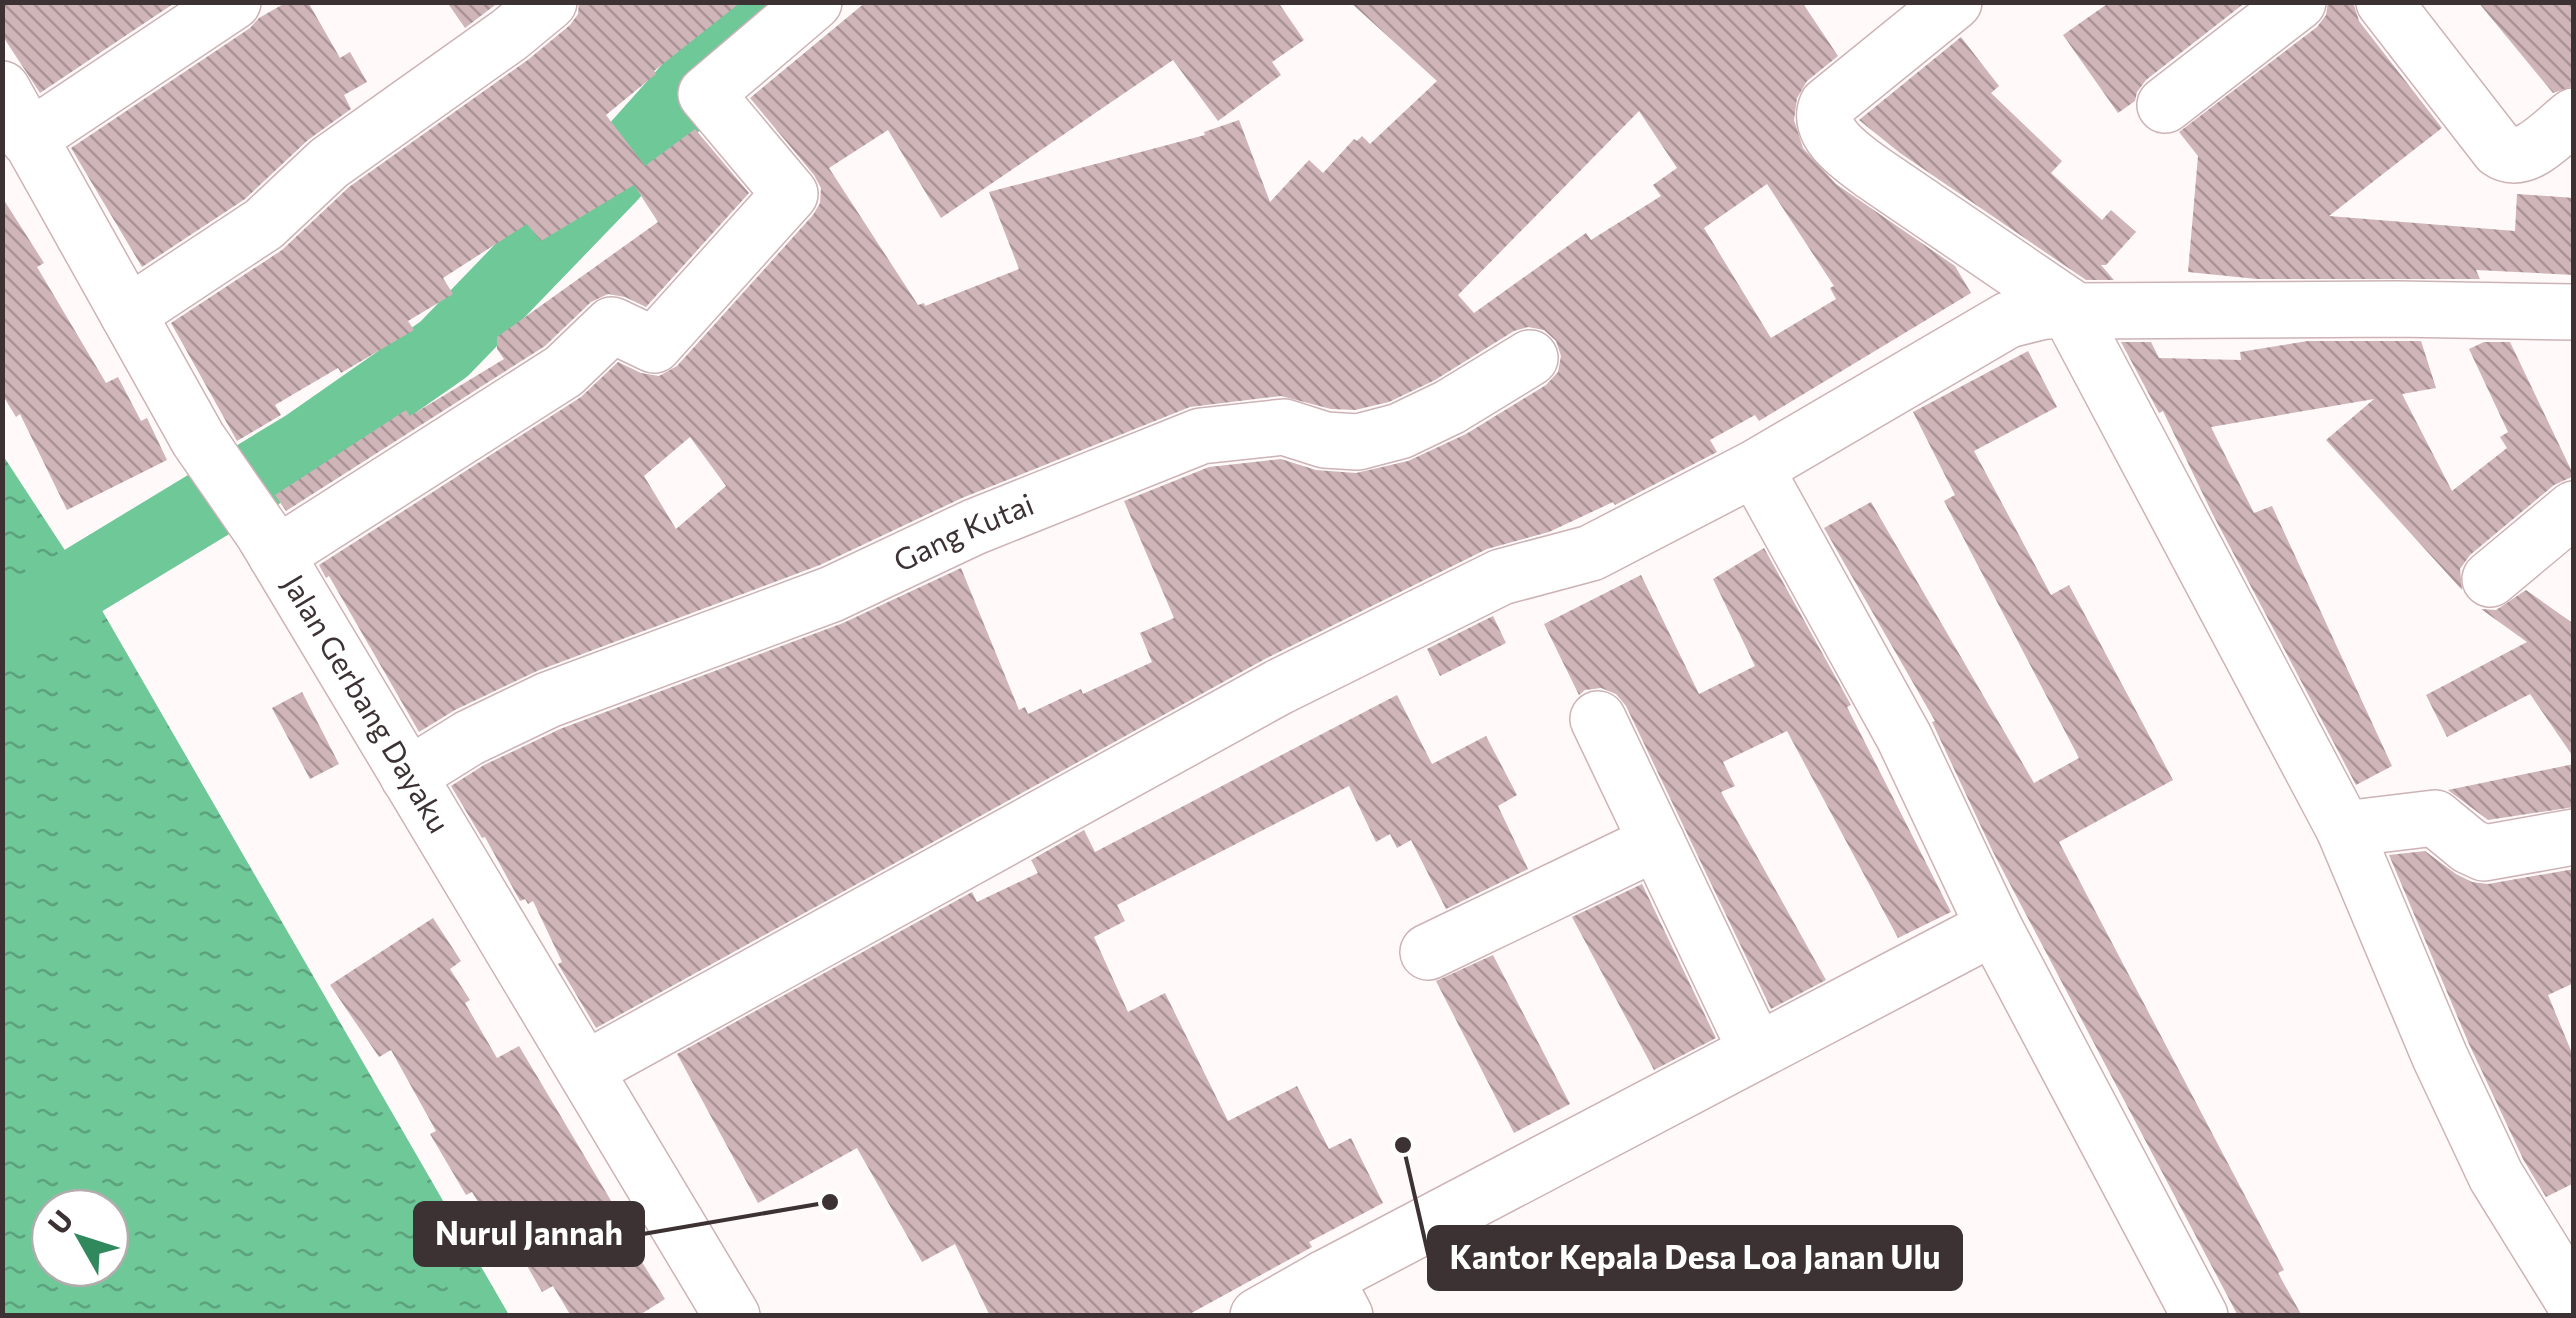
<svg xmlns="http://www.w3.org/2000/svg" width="2576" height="1318" viewBox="0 0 2576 1318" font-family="Commissioner,sans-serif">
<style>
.water{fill:url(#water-ripples);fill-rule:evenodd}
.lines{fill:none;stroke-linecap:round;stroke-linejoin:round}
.river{stroke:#6fc898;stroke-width:72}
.building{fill:url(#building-back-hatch);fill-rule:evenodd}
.minor-casing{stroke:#cdb3b6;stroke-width:58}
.highway-casing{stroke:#cdb3b6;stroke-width:58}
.minor{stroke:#fff;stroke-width:55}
.highway{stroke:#fff;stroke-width:55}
.labels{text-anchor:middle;stroke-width:10;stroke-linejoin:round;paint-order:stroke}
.street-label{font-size:30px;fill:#3c3133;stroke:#fff}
.leader{fill:none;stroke:#3c3133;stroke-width:4}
.callout-dot{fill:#3c3133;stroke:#fff;stroke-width:4}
.callout{fill:#3c3133;stroke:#3c3133;stroke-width:4}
.callout-label{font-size:32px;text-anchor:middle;font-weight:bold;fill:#fff}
</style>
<defs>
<pattern id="water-ripples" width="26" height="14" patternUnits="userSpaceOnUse" patternTransform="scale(2.5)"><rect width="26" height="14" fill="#6fc898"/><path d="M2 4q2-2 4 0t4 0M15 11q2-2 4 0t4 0" fill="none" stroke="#5ca37d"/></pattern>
<pattern id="building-back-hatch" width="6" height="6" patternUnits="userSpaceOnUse" patternTransform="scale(2.5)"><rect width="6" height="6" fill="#cfb4b8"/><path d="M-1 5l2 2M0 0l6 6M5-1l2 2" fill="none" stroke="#a99396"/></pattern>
</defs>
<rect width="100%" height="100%" fill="#fff9fa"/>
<path class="water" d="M2 454 85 581 509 1315H3ZM50 1208H110V1268H50Z"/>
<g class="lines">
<path class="river" d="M2 630 305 446 444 349 609 178 766 2"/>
</g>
<g class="building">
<path d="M2 2H176L40 93 2 35Z"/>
<path d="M287 2H308L340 58 350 52 367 82 344 95 351 109 308 140 245 199 142 267 71 148 250 28 259 18Z"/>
<path d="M447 2H499L465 28Z"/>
<path d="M579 2H741L654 71 656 74 606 115 645 166 695 129 749 193 646 307 625 297 608 294 591 302 545 346 286 511 275 495 406 410 410 416 504 359 497 349V337L658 222 634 185 541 241 527 224 443 278 453 294 408 321 414 330 341 373 338 368 275 405 281 415 237 441 171 323 282 250 349 187 529 59 570 25 578 14Z"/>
<path d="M866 2H1278L1304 40 1272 62 1281 75 1218 121 1173 60 941 218 888 130 829 168 918 305 924 303 925 306 1019 269 989 192 1205 135 1204 132 1239 120 1270 202 1309 160 1323 173 1354 139 1357 141 1362 136 1370 144 1437 81 1350 2H1802L1838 56 1807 81 1797 98 1794 120 1803 148 1836 184 1955 266 1971 293 1759 421 1755 415 1710 440 1717 452 1615 505 1613 502 1549 532 1487 549 1265 659 596 1028 558 964 562 962 533 901 528 904 525 899 520 901 485 837 482 838 451 786 484 765 560 729 843 623 961 568 1019 710 1025 707 1028 714 1081 689 1083 694 1152 662 1140 633 1174 618 1124 501 1209 467 1281 459 1316 470 1356 473 1408 461 1466 434 1546 385 1558 372 1561 356 1556 341 1544 330 1528 327 1514 331 1435 380 1389 402 1355 410 1331 409 1281 396 1190 407 962 498 820 565 537 671 455 710 419 732 329 576 326 578 319 565 581 397 618 362 641 373 659 376 677 366 813 215 820 203 821 188 814 175 750 98ZM1639 111 1677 168 1653 185 1661 196 1591 240 1586 233 1474 313 1458 295ZM1767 184 1834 286 1830 288 1836 299 1771 338 1704 228ZM690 437 726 486 676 529 644 476Z"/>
<path d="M2110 2H2246L2146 80 2137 92 2135 101 2118 113 2063 35Z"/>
<path d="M2328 2H2353L2359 21 2442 128 2329 216 2515 231 2517 194 2574 198V275L2476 270 2480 279H2257L2188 272 2198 156 2179 132 2317 27 2326 15Z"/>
<path d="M2478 2H2574V86L2553 93Z"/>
<path d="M1961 37 1999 86 1991 93 2062 161 2051 173 2102 220 2111 210 2136 232 2106 265H2101L2114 280H2086L1900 153 1859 120Z"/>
<path d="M2 197 44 263 37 267 106 383 118 377 141 421 147 418 167 460 67 510 20 414 16 417 2 394Z"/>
<path d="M2308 341H2421L2436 388 2402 394 2452 491 2507 448 2500 437 2508 432 2469 349 2484 342H2510L2574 476 2554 485 2470 555 2460 569 2462 590 2326 440 2374 399 2211 427 2254 513 2272 506 2392 766 2356 785 2212 513 2163 411 2159 413 2121 342H2151L2159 358 2241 360 2240 352Z"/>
<path d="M2028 351 2057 407 1974 451 2051 595 2069 585 2173 780 2059 842 2284 1270 2278 1273 2302 1316H2238L1993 852 1932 722 1935 721 1824 528 1871 502 2034 783 2079 758 1944 501 1955 495 1913 412Z"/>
<path d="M1764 548 1851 705 1847 707 1951 912 1898 938 1787 731 1723 762 1735 786 1721 792 1826 980 1771 1009 1626 706 1616 694 1601 688 1585 690 1579 695 1544 624 1641 575 1699 694 1755 666 1713 579Z"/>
<path d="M2526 590 2574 624V758L2530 694 2447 737 2426 695 2527 642 2481 609 2496 610Z"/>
<path d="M1493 616 1506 643 1440 676 1427 649Z"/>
<path d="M302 692 339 764 310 779 272 708Z"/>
<path d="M1397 695 1432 764 1486 736 1517 795 1498 806 1528 869 1446 909 1411 840 1397 848 1390 834 1376 842 1349 786 1117 905 1125 921 1094 937 1128 1012 1165 993 1228 1121 1297 1086 1329 1149 1351 1138 1383 1203 1309 1242 1312 1247 1186 1316H990L955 1244 922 1262 857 1148 758 1203 677 1054 972 892 977 902 1038 873 1031 860 1084 830 1095 852Z"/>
<path d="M2574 764V807L2488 820 2448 790Z"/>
<path d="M2425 851 2456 874 2472 882 2488 884 2574 869V983L2548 995 2574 1058V1183L2546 1197 2524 1161 2469 1044 2389 855Z"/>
<path d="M1642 884 1716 1038 1654 1070 1572 917Z"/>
<path d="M433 918 461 961 450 969 470 1000 465 1003 497 1058 519 1046 635 1241 630 1243 665 1299 638 1316H571L553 1286 542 1292 522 1257 519 1259 491 1212 486 1215 472 1192 466 1195 430 1134 436 1131 391 1050 379 1057 330 985Z"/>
<path d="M1493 955 1570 1104 1514 1133 1436 981Z"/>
</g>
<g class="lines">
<g class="minor-casing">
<g id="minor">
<path d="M1954 2 1827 105C1815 133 1852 157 1872 172L2076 311"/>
<path d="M2384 2 2499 150C2524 168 2553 132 2574 116"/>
<path d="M2165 105 2298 2"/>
<path d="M28 139 233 2"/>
<path d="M2069 311 2344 829 2440 1057 2496 1176 2574 1302"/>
<path d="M128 314 264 224 329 163 509 35 549 2"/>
<path d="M1755 468 1904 737 1994 927"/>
<path d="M276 555 564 371 612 325 654 345 790 194 706 94 814 2"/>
<path d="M2490 579 2574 509"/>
<path d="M1598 719 1756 1050"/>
<path id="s1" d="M408 776 469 738 548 700 832 594 974 527 1201 436 1284 427 1325 440 1358 442 1400 431 1450 407 1530 358"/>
<path d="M2344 829 2435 818 2469 846 2484 853 2574 837"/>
<path d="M1428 952 1657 842"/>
<path d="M586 1069 1279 687 1501 577 1591 553 1755 468 2008 320 2044 311H2076L2397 309 2574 312"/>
<path d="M1258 1316 1325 1278"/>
<path d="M1345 1316 1325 1278 1994 927 2200 1316"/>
</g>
</g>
<g class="highway-casing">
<g id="highway">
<path id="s2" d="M2 89 198 439 263 533 732 1316"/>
</g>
</g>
<use href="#minor" class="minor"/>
<use href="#highway" class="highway"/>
</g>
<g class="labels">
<g class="street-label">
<text dy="10" stroke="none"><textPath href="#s1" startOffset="608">Gang Kutai</textPath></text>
<text dy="10" stroke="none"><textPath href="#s2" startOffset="715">Jalan Gerbang Dayaku</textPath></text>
</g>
</g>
<path class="leader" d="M830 1202L643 1234M1403 1145L1429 1258"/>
<g class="callout-dot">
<circle cx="830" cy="1202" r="10"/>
<circle cx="1403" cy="1145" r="10"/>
</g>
<g class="callout">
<rect x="415" y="1203" width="228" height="62" rx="10"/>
<rect x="1429" y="1227" width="532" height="62" rx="10"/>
</g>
<g class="callout-label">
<text x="529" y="1245">Nurul Jannah</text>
<text x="1695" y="1269">Kantor Kepala Desa Loa Janan Ulu</text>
</g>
<rect width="2576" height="1318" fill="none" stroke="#3c3133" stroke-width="10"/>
<g transform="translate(80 1238) rotate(309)"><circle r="48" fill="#ffffff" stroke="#b1adad" stroke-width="2.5"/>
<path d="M0-8L18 38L0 25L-18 38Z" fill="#30885d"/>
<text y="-15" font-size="28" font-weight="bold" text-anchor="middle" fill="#3c3133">U</text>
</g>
</svg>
